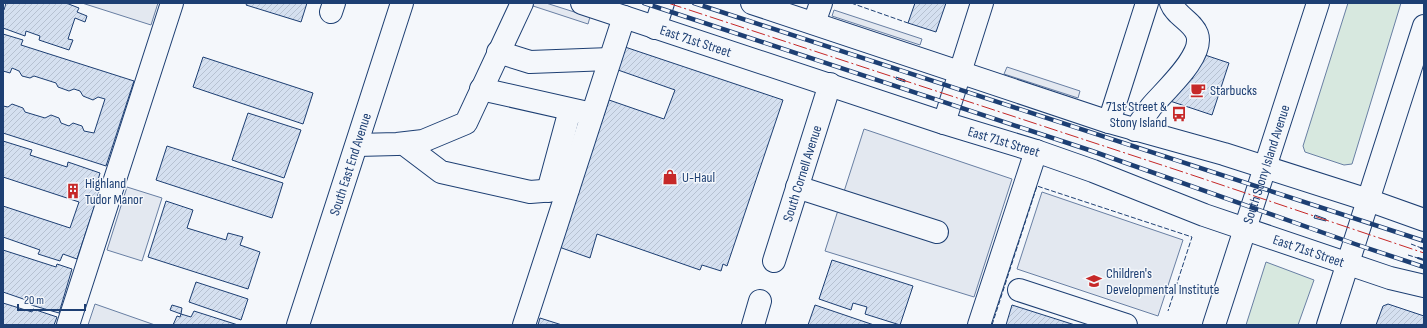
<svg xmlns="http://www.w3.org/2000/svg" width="1427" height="328" viewBox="0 0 1427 328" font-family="'Sofia Sans Condensed',sans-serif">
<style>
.green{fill:#d7e8df;stroke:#687fa3}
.parking{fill:#e3e8f0;stroke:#687fa3}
.building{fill:url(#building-hatch);stroke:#1d3f73}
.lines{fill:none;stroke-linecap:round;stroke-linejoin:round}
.minor-casing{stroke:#1d3f73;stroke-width:24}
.major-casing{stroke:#1d3f73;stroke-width:24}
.highway-casing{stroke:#1d3f73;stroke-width:24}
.minor{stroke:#f4f7fb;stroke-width:22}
.major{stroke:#f4f7fb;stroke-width:22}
.highway{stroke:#f4f7fb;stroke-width:22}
.rail-casing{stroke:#1d3f73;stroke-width:4.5}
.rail{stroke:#f4f7fb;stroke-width:3;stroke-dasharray:9;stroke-linecap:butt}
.fence{stroke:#1d3f73;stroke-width:1;stroke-dasharray:5 2;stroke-linecap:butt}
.wall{stroke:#1d3f73;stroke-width:2}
.power{stroke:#c62828;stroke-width:1;stroke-dasharray:14 3 2 3;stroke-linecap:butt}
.labels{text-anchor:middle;stroke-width:3;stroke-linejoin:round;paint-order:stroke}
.street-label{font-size:14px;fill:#1d3f73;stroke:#f4f7fb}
.poi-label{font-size:14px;fill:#1d3f73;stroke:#f4f7fb;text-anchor:start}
</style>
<defs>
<pattern id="building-hatch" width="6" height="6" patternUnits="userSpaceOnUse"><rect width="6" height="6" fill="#d5e0f0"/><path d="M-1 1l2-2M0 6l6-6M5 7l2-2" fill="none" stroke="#b6c1d1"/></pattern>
</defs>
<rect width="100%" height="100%" fill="#f4f7fb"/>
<g class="green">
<path d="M1348 3H1401L1352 164 1344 165 1305 152 1303 146Z"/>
<path d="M1266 262 1314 280 1298 325H1246Z"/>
</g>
<g class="parking">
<path d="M82 3H158L151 25Z"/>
<path d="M524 3H546L590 17 588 24Z"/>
<path d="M834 10 922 39 920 45 832 16Z"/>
<path d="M1007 67 1080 91 1078 98 1004 74Z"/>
<path d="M864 129 1012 179 974 297 825 251Z"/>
<path d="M127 187 162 198 142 261 107 250Z"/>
<path d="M1042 192 1183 240 1158 316 1017 269Z"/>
<path d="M95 304 155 325H88Z"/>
</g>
<g class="building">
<path d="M6 3H66L79 8 77 12 87 16 85 22 75 18 68 39 73 40 69 50 39 40 40 36 26 31 25 36 3 28V10H4Z"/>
<path d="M247 3H307L301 22 246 5Z"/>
<path d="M915 3H946L936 32 908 23Z"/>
<path d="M3 34 23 40 21 45 134 81 106 166 3 133V106L8 107 12 104 23 108 25 112 45 118 51 115 59 118 61 123 69 126 73 123 82 126 84 131 94 133 105 99 98 97 93 100 83 96 80 91 74 89 69 91 58 87 56 83 34 76 30 78 22 76 19 71 12 68 10 73 3 71Z"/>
<path d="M625 47 783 100 727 266 723 264 721 271 702 265 700 270 597 234 590 258 559 247 609 100 664 119 675 90 618 70Z"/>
<path d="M1205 55 1229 63 1212 115 1167 100 1185 76 1192 79Z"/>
<path d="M203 57 313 93 303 124 193 87Z"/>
<path d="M896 77 905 80V82L896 79Z"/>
<path d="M248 113 301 130 284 178 232 160Z"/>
<path d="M3 141 32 150 30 155 67 167 68 162 100 173 98 180 103 181 77 259 63 254 60 261 38 254 40 250 3 237V206L70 228 79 202 3 177Z"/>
<path d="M167 146 283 183 272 218 156 180Z"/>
<path d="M166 201 193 210 187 228 226 240 228 233 243 237 240 245 260 252 248 289 148 257Z"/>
<path d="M1315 215 1326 219V221L1314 218Z"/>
<path d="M3 250 56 267 57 264 72 269 59 313 31 305 32 302 3 292Z"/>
<path d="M832 260 913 286 900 325 865 314 867 307 853 303 851 310 819 299Z"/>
<path d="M196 282 248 299 241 320 189 302Z"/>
<path d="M3 303 32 312 33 309 57 317 54 325H3Z"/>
<path d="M1388 304 1424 316V325H1376L1383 306Z"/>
<path d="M172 305 182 308 181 314 170 310Z"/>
<path d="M815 305 874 325H808Z"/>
<path d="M1012 305 1075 325H1006Z"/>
<path d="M194 311 238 325H173L177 316 180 317 181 314 191 317Z"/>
<path d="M540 318 562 325H538Z"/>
</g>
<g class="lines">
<g class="minor-casing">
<g id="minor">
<path d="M331 12 334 3"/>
<path d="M814 23 821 3"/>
<path d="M655 28 663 3"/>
<path d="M498 52 530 62 610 59"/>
<path d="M481 89 592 114"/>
<path d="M1109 122 1147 3"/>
<path d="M944 123 982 3"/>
<path d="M1135 130C1140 122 1146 114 1151 107 1164 91 1205 56 1197 34 1192 21 1176 16 1171 3"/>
<path d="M404 144 441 172 530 192 568 189"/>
<path d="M357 145 397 144 423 141 466 123 522 3"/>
<path d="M797 187 937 232"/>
<path d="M548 191 570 110"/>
<path id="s1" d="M774 261 830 84"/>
<path d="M1019 290 1126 325"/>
<path d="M68 325 172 3"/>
<path id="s2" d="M298 325 402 3"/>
<path d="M524 325 624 17"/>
<path d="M753 325 760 301"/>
<path d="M979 325 1036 151"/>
</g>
</g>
<g class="major-casing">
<g id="major">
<path id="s3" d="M582 3 944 123 1036 151 1093 171 1204 215 1390 278 1424 286"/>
<path d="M752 3 1109 122 1224 154 1368 200 1424 220"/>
</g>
</g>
<g class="highway-casing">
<g id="highway">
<path id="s4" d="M1214 325 1318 3"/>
<path d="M1328 325 1424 26"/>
</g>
</g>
<use href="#minor" class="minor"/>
<use href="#major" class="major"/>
<use href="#highway" class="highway"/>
<g class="rail-casing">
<g id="rail">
<path d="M644 3 1092 151 1355 244 1424 267"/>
<path d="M694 3 1424 241"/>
</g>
</g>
<use href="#rail" class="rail"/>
<g class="fence">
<path d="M851 3 908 23"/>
<path d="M1411 244 1424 249"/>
<path d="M1408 255 1424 260"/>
<path d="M992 325 1037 186 1192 237 1168 311"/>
</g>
<g class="wall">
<path d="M1421 248 1424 249"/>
<path d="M1418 258 1424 260"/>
</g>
<path class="power" d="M668 3 1186 173 1424 253"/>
</g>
<defs>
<g id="cafe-bare" transform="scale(1.2)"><path d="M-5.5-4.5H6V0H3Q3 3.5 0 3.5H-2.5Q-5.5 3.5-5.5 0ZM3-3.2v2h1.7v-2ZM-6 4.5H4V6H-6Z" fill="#c62828" stroke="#f4f7fb" stroke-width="2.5" paint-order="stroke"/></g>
<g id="bus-bare" transform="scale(1.2)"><path d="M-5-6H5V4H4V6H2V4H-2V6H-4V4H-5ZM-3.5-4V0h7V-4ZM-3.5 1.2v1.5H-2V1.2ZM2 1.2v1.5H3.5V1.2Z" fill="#c62828" stroke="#f4f7fb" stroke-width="2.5" paint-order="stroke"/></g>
<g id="shop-bare" transform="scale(1.2)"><path d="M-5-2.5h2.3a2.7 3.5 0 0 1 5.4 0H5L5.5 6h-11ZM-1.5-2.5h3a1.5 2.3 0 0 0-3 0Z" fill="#c62828" stroke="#f4f7fb" stroke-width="2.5" paint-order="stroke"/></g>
<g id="building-bare" transform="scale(1.2)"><path d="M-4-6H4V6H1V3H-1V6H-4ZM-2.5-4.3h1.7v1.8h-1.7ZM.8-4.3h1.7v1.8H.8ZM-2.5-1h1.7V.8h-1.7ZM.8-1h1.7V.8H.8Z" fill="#c62828" stroke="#f4f7fb" stroke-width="2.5" paint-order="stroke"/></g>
<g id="school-bare" transform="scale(1.2)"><path d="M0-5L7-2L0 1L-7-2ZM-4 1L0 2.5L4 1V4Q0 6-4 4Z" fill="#c62828" stroke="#f4f7fb" stroke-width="2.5" paint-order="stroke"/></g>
</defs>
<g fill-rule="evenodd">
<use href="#cafe-bare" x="1198" y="90"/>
<use href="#bus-bare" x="1179" y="114"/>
<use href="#shop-bare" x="670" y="177"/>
<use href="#building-bare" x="73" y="191"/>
<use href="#school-bare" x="1094" y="281"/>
</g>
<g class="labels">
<g class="street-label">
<text dy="5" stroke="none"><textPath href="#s3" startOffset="120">East 71st Street</textPath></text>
<text dy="5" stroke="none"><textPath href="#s3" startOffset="444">East 71st Street</textPath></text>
<text dy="5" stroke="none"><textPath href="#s2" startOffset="169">South East End Avenue</textPath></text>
<text dy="5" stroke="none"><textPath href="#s4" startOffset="169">South Stony Island Avenue</textPath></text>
<text dy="5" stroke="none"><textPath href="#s1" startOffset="92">South Cornell Avenue</textPath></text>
<text dy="5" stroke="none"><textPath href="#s3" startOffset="768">East 71st Street</textPath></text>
</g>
<g class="poi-label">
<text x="1210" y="95">Starbucks</text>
<text x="1167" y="111" text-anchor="end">71st Street &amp;<tspan x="1167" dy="16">Stony Island</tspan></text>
<text x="682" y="182">U-Haul</text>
<text x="85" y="188">Highland<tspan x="85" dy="16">Tudor Manor</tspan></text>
<text x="1106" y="278">Children's<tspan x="1106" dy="16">Developmental Institute</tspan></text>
</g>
</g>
<rect width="1427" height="328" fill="none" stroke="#1d3f73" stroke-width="8"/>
<path d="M18 304v6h67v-6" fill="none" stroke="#1d3f73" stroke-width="2"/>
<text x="24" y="304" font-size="12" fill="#1d3f73" stroke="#f4f7fb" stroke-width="3" paint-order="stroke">20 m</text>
</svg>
